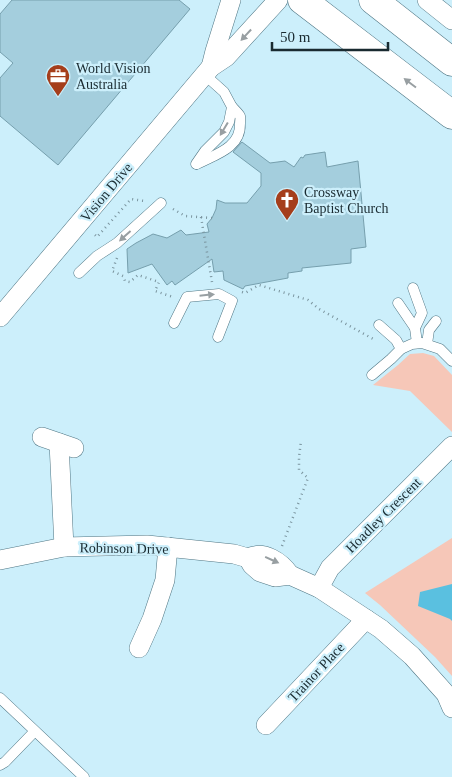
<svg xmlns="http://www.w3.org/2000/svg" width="452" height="777" viewBox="0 0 452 777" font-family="'Times New Roman',serif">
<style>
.green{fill:#f6c7b8}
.water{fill:#5ac0e0}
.building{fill:#a4cedd;stroke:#769fad}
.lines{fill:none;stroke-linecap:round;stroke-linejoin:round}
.service-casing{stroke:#4f7684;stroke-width:11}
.minor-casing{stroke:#4f7684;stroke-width:20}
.trunk-casing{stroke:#4f7684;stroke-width:29}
.path{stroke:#7a949e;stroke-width:2.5;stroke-dasharray:1 4;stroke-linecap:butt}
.service{stroke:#fff;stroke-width:10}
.minor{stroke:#fff;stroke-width:19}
.trunk{stroke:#fff;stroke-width:28}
.oneway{fill:#989fa2}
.labels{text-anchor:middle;stroke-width:4.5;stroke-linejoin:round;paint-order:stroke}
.poi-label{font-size:14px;fill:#192a30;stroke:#cceffb;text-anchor:start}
.street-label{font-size:14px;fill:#192a30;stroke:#cceffb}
</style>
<rect width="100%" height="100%" fill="#cceffb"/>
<g class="green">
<path d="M423 353 434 356 452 375V432L410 391 373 385 398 365 410 354Z"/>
<path d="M452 538V676L435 657 380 605 365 593Z"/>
</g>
<path class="water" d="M452 584V621L450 619 418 606 420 592Z"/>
<g class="building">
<path d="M12 0H179L190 9 58 165 0 116V78L13 63 0 52V14Z"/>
<path d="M242 142 270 163 285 161 294 167 301 157 303 158 305 155 325 152 327 167 358 161 366 247 351 249V263L302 268V271L288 273V278L245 286 243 289 224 280 223 271 214 272 212 259 175 285 172 281 167 285 152 264 128 273 127 249 136 243 153 234 167 238 181 230 186 235 209 232 207 224 212 218 216 209 217 200 225 203H247L261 186V173L233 152Z"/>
</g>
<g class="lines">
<g class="service-casing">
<g id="service">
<path d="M196 164 205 151 224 132 229 122 232 107 224 92 205 75"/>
<path d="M197 164C214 155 241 148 240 124 240 121 241 118 240 116 238 113 234 109 232 107"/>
<path d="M79 273 97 256 117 243 161 203"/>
<path d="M413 288 422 313 415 328"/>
<path d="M398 303 415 328 417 343"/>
<path d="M174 323 187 297 219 294 232 301 218 337"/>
<path d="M379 325 396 340 401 349"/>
<path d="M427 344 429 330 436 321"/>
<path d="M372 375 391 359 401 349 412 344 422 343 440 349 452 361"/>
<path d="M0 698 84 777"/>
<path d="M0 765 5 762 34 732"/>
</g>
</g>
<g class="minor-casing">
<g id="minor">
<path d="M427 0 452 20"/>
<path d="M211 67 215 51 231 0"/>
<path d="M0 317 211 67 226 57 278 0"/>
<path d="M42 437 74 448"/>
<path d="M59 443 64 547"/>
<path d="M248 558 252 565 260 572 275 577 290 575 319 588 381 629 412 656 446 694 452 708"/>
<path d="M0 560 64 547 147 545 234 554 248 558C264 550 281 562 290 575"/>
<path d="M319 588 330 568 452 446"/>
<path d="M139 648 152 619 165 580 168 547"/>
<path d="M266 725 366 619"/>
</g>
</g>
<g class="trunk-casing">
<g id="trunk">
<path d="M302 0 452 115"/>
<path d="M373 0 452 62"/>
</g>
</g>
<g class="path">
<path d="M173 209 185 216 212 218"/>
<path d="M201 217 212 282"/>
<path d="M95 235 97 237 131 199 144 201"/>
<path d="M117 258 112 271 123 276 125 281 130 282 138 275 159 282 155 291 173 297"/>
<path d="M242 292 245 293 259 285 308 300 319 309 375 340"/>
<path d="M282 546 308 478 299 470V457L301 441"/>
</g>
<use href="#service" class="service"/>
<use href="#minor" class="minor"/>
<use href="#trunk" class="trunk"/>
</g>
<defs><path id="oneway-solid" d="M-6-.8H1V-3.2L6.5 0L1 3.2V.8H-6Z" transform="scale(1.25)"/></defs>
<g class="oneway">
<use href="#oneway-solid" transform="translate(246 35) rotate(133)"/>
<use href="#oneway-solid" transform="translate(410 83) rotate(-143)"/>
<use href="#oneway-solid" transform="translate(224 129) rotate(121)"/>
<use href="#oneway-solid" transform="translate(125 236) rotate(138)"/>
<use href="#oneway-solid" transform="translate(207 295) rotate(-6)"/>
<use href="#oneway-solid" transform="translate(272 560) rotate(24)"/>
</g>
<defs>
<g id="office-pin" transform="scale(1.25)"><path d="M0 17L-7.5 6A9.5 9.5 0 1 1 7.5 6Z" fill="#a53e1b" stroke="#cceffb"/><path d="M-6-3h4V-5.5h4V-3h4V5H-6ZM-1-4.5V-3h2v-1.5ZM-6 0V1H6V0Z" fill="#fff"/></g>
<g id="church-pin" transform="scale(1.25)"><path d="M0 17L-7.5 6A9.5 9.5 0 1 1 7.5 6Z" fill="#a53e1b" stroke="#cceffb"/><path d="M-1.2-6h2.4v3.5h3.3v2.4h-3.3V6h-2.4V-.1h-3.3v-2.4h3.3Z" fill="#fff"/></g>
</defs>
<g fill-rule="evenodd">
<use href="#office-pin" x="58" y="76"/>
<use href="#church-pin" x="287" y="200"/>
</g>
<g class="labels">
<g class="poi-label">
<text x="76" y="73">World Vision<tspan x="76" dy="16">Australia</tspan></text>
<text x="304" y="197">Crossway<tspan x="304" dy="16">Baptist Church</tspan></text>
</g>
<g class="street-label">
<text transform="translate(106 192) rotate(-50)" y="5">Vision Drive</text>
<text transform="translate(383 515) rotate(-45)" y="5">Hoadley Crescent</text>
<text transform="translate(124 548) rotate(1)" y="5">Robinson Drive</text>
<text transform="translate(316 672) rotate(-47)" y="5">Trainor Place</text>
</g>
</g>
<path d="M272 42v8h116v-8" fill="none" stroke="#192a30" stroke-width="2.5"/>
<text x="280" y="42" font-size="15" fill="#192a30" stroke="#cceffb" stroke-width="4" paint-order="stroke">50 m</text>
</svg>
